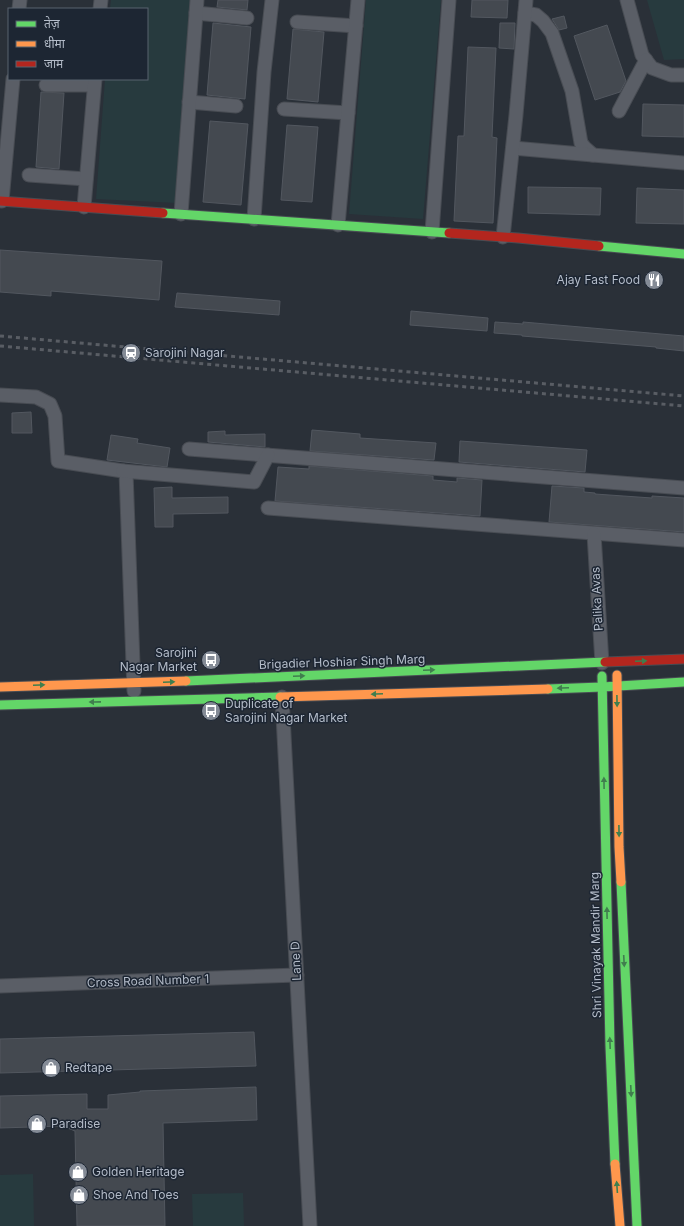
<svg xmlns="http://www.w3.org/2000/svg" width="684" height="1226" viewBox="0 0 684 1226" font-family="Inter,'Noto Sans Devanagari',sans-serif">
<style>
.green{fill:#273a3e}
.building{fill:#444950;stroke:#52575f}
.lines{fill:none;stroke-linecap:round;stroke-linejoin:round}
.street-casing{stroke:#484c53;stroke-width:15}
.fast-casing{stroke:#484c53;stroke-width:11}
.slow-casing{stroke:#484c53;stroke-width:11}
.jam-casing{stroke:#484c53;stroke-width:11}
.street{stroke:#5a5e66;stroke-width:13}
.fast{stroke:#63d668;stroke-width:9}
.slow{stroke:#ff974d;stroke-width:9}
.jam{stroke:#b3261e;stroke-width:9}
.rail{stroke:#595d64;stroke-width:3;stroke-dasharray:4 4;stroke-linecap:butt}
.oneway{fill:#407e4e}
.labels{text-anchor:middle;stroke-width:3;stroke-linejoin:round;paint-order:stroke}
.poi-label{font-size:12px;fill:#b4bcc9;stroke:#1d2633;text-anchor:start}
.street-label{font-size:12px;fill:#b4bcc9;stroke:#1d2633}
</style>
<rect width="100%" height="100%" fill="#2a3038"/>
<g class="green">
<path d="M111 0H191L177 203 96 199 105 79H147V9H110Z"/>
<path d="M366 0H441L423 219 349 214Z"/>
<path d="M647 0H684V59L664 60Z"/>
<path d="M33 1174 34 1226H0V1175Z"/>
<path d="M243 1193 244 1226H193L192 1194Z"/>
</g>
<g class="building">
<path d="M218 0H248L247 10 217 7Z"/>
<path d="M472 0H508L507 18 471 17Z"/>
<path d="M564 16 567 28 559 30 552 19Z"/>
<path d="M213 23 251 27 245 99 207 95Z"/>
<path d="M500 23H515L514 49 499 48Z"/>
<path d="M607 25 626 81 620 92 595 100 574 36Z"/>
<path d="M293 29 324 32 318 102 287 99Z"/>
<path d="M468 47 496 48 492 137 497 138 493 223 454 221 458 136H464Z"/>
<path d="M41 92 64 93 59 169 36 167Z"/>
<path d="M643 104 684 105V137L642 136Z"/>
<path d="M210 121 248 124 241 205 203 202Z"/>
<path d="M287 125 318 127 312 202 281 200Z"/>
<path d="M528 187 601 188 600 215 528 213Z"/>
<path d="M637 188 684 190V224L636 223Z"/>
<path d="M0 250 162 261 159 300 51 291V296L0 292Z"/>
<path d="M177 293 280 301 279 315 175 307Z"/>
<path d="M411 311 488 318 487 331 410 325Z"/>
<path d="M495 322 523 324V322L684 336V351L656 348V347L522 336V335L494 333Z"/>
<path d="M31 412 32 433H12V413Z"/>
<path d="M312 430 360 434V438L436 443 434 460 310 451Z"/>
<path d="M225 431V435L265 434V447L208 442V432Z"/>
<path d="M111 435 138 439 137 443 170 448 167 467 107 460Z"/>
<path d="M460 441 587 450 585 472 459 462Z"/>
<path d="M309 466 433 476V480L457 482V478L482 480 480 516 275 501 278 467 309 469Z"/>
<path d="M552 486 584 488V492L595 493V494L652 498V496L684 498V532L549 522Z"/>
<path d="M172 487V498L228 497V513L173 514V527H155L154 488Z"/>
<path d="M254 1032 256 1066 0 1073V1039Z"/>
<path d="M256 1087 257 1120 163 1123 165 1226H77L75 1131 63 1126 0 1128V1096L87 1094V1109H108V1095L140 1092V1091Z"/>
</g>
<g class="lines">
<g class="street-casing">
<g id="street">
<path d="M627 0 642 55 652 68 671 75H684"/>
<path d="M19 9 20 0"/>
<path d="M100 9 101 0"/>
<path d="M196 13 247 18"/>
<path d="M525 13 536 15 543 21 552 33 572 91 581 143 585 148 593 155"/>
<path d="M297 22 356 26"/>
<path d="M46 85H94"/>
<path d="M189 102 236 106"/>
<path d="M284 109 348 113"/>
<path d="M619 111 646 60"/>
<path d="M513 148 684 163"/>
<path d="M29 175 86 179"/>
<path d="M2 201 13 79"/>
<path d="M84 207 95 79"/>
<path d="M181 214 197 0"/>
<path d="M254 219 264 72 272 0"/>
<path d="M338 225 358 0"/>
<path d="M432 232 449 0"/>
<path d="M503 237 516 115 526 0"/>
<path d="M0 395 36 397 50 404 55 416 58 461 123 471 126 472 134 691"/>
<path d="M189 449 684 488"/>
<path d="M123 471 254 482 268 455"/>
<path d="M268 508 684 540"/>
<path d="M594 534 602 663"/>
<path d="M282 697 310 1226"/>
<path d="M0 986 297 975"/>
</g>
</g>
<g class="fast-casing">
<g id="fast">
<path d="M163 213 449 233"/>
<path d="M599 246 684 254"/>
<path d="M602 676 610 1046 615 1164"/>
<path d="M186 681 605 662"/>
<path d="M548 689 602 687 684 682"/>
<path d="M0 705 280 697"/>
<path d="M621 882 637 1226"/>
</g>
</g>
<g class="slow-casing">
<g id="slow">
<path d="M617 675 619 847 621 882"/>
<path d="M0 687 186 681"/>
<path d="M280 697 548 689"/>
<path d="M615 1164 620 1226"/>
</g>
</g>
<g class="jam-casing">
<g id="jam">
<path d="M0 201 163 213"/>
<path d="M449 233 518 238 599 246"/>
<path d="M605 662 684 659"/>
</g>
</g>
<use href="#street" class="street"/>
<use href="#fast" class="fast"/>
<use href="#slow" class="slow"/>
<use href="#jam" class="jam"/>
<g class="rail">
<path d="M0 336 684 396"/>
<path d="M0 346 684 406"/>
</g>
</g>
<defs><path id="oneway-solid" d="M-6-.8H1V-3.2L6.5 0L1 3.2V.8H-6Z"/></defs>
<g class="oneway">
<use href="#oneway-solid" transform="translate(641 661) rotate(-3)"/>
<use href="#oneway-solid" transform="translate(429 670) rotate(-2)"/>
<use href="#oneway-solid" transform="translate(299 676) rotate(-2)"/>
<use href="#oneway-solid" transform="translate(169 682) rotate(-2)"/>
<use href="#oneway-solid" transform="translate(39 685) rotate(-2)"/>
<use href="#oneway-solid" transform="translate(563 688) rotate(178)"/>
<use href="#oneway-solid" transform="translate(377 694) rotate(178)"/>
<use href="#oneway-solid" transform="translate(617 701) rotate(89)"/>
<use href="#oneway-solid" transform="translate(95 702) rotate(179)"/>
<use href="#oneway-solid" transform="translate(604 783) rotate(-91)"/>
<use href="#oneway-solid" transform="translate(619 831) rotate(89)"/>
<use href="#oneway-solid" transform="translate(607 913) rotate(-91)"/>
<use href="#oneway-solid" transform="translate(624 961) rotate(87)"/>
<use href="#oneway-solid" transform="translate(610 1043) rotate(-92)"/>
<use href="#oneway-solid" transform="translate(631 1091) rotate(87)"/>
<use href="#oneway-solid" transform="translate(617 1187) rotate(-94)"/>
</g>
<defs>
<g id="restaurant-disc" transform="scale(1)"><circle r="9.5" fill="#848b96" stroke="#1d2633"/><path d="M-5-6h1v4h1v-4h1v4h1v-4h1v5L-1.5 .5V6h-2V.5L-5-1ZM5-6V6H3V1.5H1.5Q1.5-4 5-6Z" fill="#fff"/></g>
<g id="station-disc" transform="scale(1)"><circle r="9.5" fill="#848b96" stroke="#1d2633"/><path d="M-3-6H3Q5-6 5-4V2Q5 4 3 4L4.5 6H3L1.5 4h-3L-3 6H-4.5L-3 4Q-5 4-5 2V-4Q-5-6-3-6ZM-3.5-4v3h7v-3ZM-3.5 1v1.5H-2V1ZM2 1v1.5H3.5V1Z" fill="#fff"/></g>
<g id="bus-disc" transform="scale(1)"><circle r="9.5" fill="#848b96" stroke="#1d2633"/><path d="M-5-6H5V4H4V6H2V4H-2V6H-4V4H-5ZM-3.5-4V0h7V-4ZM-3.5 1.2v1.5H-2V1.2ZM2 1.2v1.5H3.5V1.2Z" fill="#fff"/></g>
<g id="shop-disc" transform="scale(1)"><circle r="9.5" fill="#848b96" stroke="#1d2633"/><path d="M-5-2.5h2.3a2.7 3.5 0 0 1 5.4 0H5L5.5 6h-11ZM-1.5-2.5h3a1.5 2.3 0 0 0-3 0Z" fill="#fff"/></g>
</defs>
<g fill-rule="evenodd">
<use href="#restaurant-disc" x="654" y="280"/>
<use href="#station-disc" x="131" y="353"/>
<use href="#bus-disc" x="211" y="660"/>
<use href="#bus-disc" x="211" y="711"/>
<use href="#shop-disc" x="51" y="1068"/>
<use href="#shop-disc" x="37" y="1124"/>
<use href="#shop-disc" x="78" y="1172"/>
<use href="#shop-disc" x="79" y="1195"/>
</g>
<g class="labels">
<g class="poi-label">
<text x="640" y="284" text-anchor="end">Ajay Fast Food</text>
<text x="145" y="357">Sarojini Nagar</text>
<text x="197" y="657" text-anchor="end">Sarojini<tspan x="197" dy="14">Nagar Market</tspan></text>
<text x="225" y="708">Duplicate of<tspan x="225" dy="14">Sarojini Nagar Market</tspan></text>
<text x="65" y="1072">Redtape</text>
<text x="51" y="1128">Paradise</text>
<text x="92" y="1176">Golden Heritage</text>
<text x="93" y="1199">Shoe And Toes</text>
</g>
<g class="street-label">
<text transform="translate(597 599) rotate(-93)" y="4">Palika Avas</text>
<text transform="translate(342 662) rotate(-2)" y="4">Brigadier Hoshiar Singh Marg</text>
<text transform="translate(596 945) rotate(-91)" y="4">Shri Vinayak Mandir Marg</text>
<text transform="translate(296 961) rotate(-93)" y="4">Lane D</text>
<text transform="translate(148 981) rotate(-2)" y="4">Cross Road Number 1</text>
</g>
</g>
<rect x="8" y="8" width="140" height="72" fill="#1d2633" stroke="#59626f"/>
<rect x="16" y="21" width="20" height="6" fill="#63d668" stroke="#59626f"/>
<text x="44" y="28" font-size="12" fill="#b4bcc9">तेज़</text>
<rect x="16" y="41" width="20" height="6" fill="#ff974d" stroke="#59626f"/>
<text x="44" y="48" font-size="12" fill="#b4bcc9">धीमा</text>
<rect x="16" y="61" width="20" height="6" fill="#b3261e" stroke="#59626f"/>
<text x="44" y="68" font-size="12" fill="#b4bcc9">जाम</text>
</svg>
